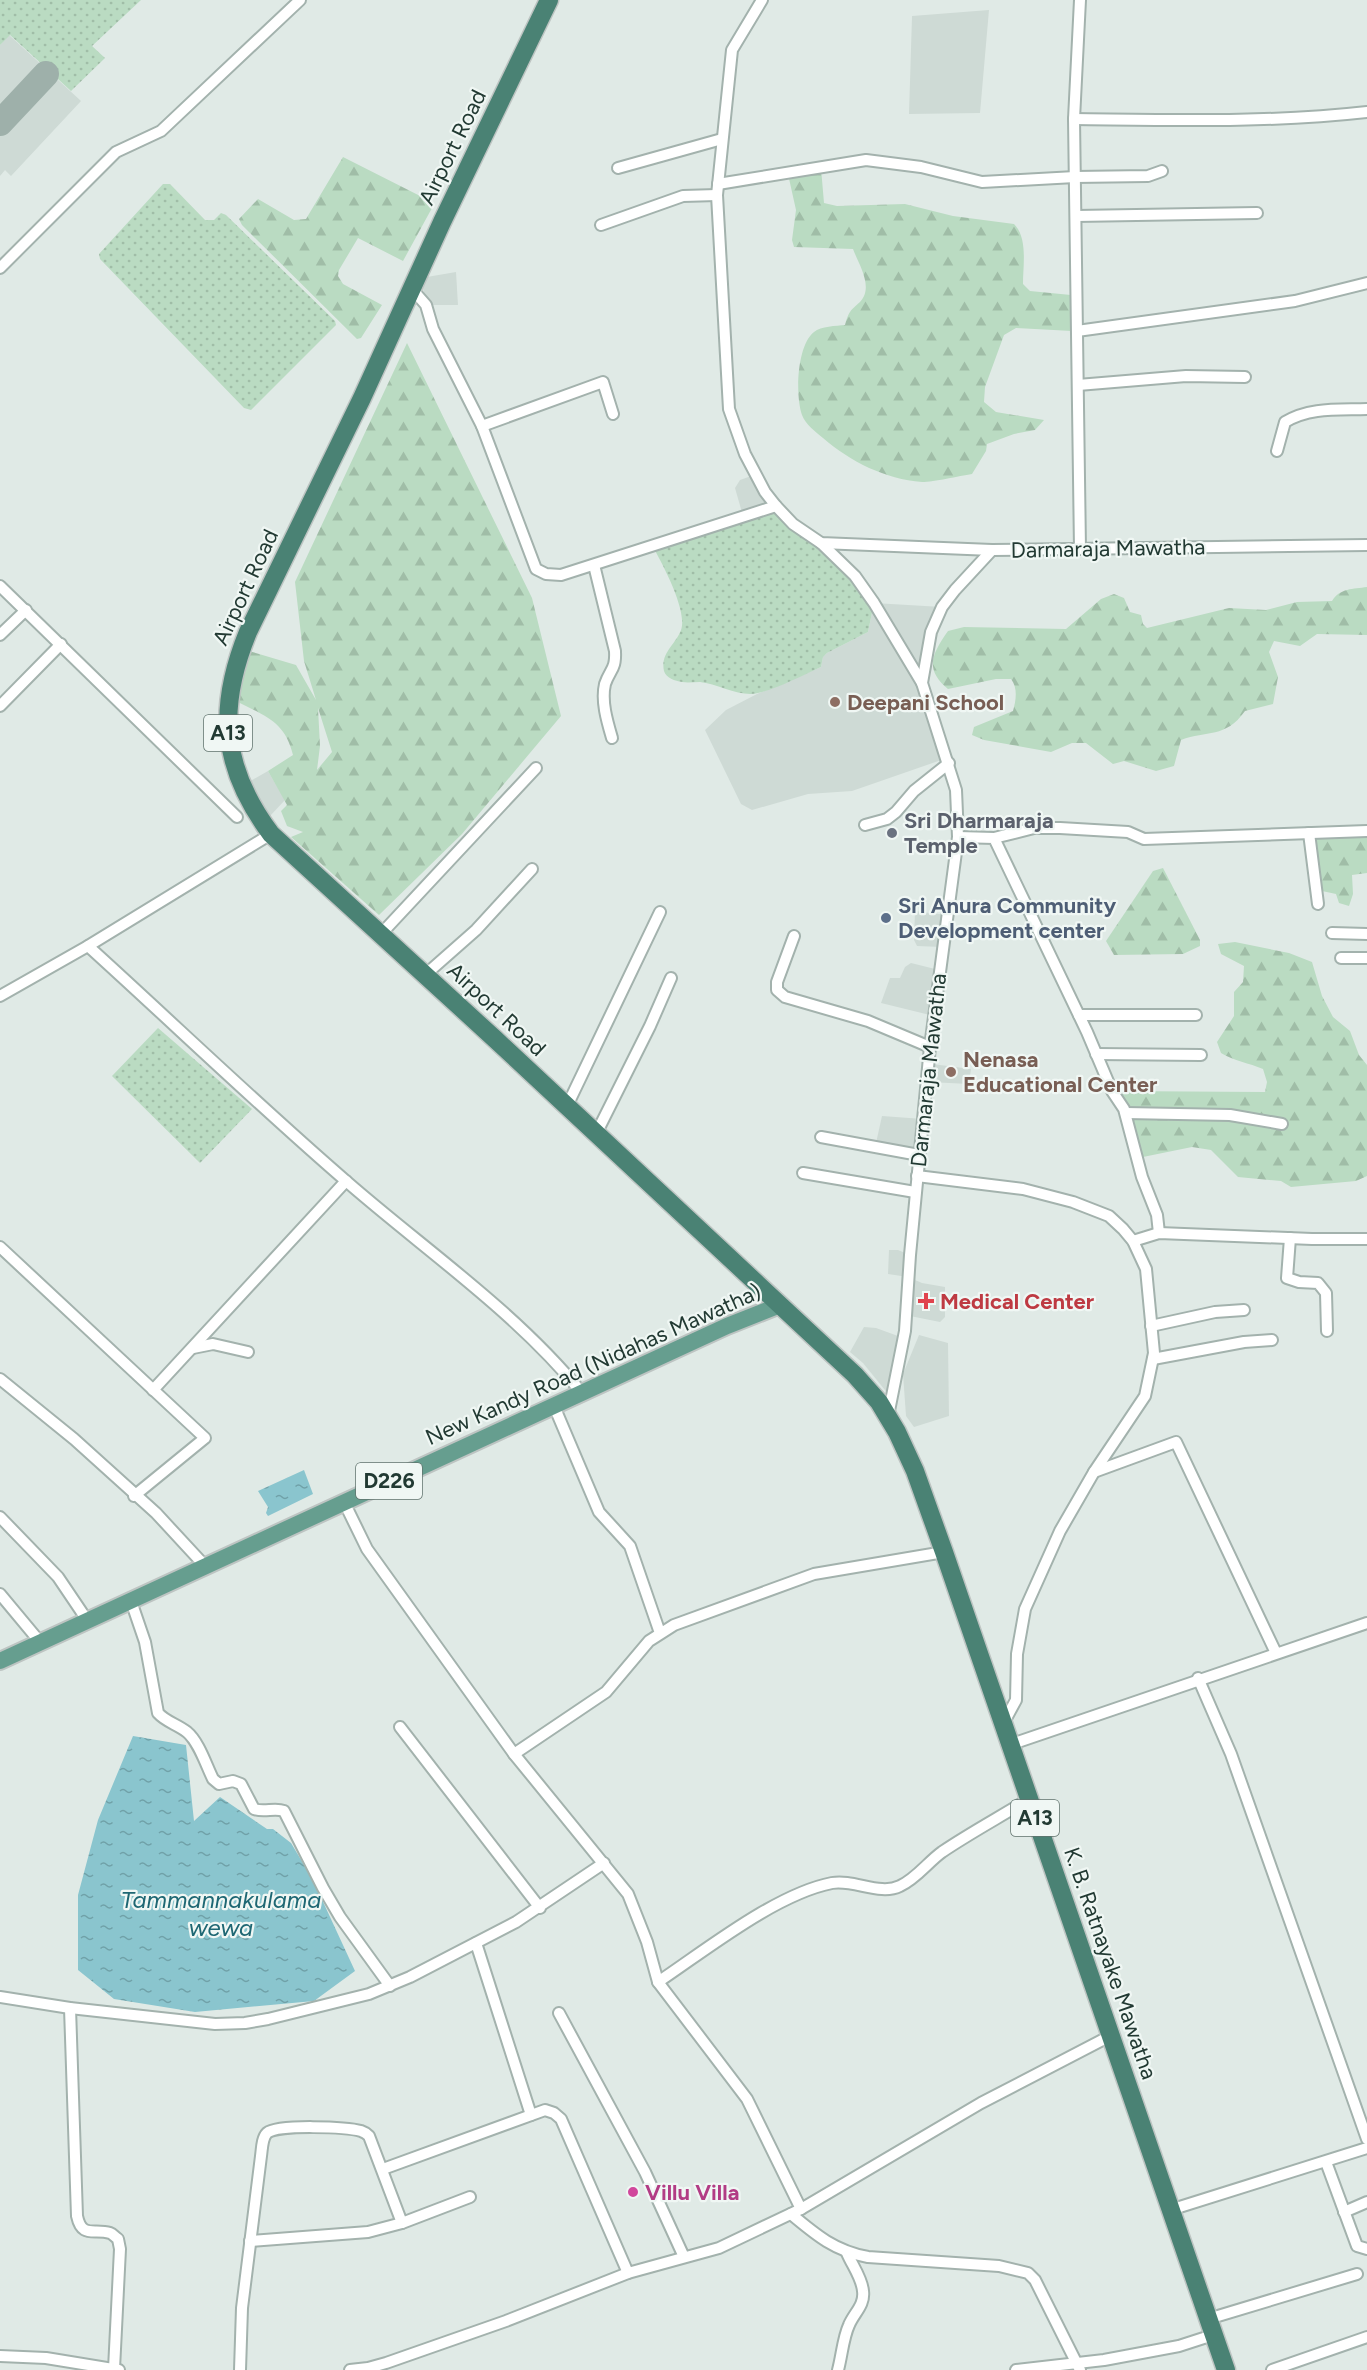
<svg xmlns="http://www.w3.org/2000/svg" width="1367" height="2370" viewBox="0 0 1367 2370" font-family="Figtree,sans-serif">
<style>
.built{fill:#cedad5}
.grass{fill:url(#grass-dots)}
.forest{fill:url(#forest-firs);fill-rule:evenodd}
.water{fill:url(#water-ripples)}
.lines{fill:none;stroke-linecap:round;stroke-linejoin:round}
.taxiway{stroke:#9eb0aa;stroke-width:26}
.minor-casing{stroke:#a3b2ad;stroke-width:14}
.primary-casing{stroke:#bdc4c2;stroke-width:20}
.trunk-casing{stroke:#bdc4c2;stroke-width:21}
.minor{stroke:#fff;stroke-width:10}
.primary{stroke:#669e8f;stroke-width:16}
.trunk{stroke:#4a8274;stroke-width:18}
.education-dot{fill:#8d6e63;stroke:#f0f7f4;stroke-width:2}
.worship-dot{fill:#6b7280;stroke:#f0f7f4;stroke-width:2}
.service-dot{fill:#5c6f8a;stroke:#f0f7f4;stroke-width:2}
.health-dot{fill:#e0444e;stroke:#f0f7f4;stroke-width:2}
.hotel-dot{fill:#d1479c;stroke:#f0f7f4;stroke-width:2}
.labels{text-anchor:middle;stroke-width:4.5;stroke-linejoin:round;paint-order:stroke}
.shield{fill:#f0f7f4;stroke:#60736d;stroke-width:1.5}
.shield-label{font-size:21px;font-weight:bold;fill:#223a33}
.street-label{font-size:22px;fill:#223a33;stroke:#f0f7f4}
.education-label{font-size:22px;font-weight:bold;fill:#785e54;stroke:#f0f7f4;text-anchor:start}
.worship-label{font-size:22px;font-weight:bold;fill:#5b616d;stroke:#f0f7f4;text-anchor:start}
.service-label{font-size:22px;font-weight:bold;fill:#4e5e75;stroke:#f0f7f4;text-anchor:start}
.health-label{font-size:22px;font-weight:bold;fill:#be3a42;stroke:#f0f7f4;text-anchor:start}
.hotel-label{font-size:22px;font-weight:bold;fill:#b23c85;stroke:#f0f7f4;text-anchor:start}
.water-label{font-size:24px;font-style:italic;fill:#1e6773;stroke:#f0f7f4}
</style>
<defs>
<pattern id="grass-dots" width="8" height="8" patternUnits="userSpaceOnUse" patternTransform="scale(1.5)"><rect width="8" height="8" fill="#badbc2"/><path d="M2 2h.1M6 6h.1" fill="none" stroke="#a0bda7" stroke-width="1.8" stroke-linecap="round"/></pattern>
<pattern id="forest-firs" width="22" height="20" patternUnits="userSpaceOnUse" patternTransform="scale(1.5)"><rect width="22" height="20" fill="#badbc2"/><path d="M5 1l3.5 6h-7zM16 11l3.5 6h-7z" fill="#a0bda7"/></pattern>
<pattern id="water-ripples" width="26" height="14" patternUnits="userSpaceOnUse" patternTransform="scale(1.5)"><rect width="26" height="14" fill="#8ac5ce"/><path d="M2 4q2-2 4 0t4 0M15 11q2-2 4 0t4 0" fill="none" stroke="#70a1a8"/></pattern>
</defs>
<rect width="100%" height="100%" fill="#e0eae6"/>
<g class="built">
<path d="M989 10 980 113 909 114 912 16Z"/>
<path d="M9 35 81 101 11 176 5 170 0 176V45Z"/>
<path d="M456 272 458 305H426L421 278Z"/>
<path d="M754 475 776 506 743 516 735 488 740 480Z"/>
<path d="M874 603 942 607 922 683 947 758 852 791 808 794 752 810 741 804 705 730 726 710 757 694 821 667 823 657 827 653 868 632Z"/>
<path d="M268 771 285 800 270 816 247 783Z"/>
<path d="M915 911 947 915 942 947 917 946 914 940Z"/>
<path d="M911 963 939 970 934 1016 881 1003 890 978H900L905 967Z"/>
<path d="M932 1064 971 1069 969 1084 929 1082Z"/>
<path d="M882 1116 923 1119 919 1155 876 1143Z"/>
<path d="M889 1250H898L910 1255 908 1277 922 1283 945 1287V1317L940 1322 905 1315 908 1277 888 1274Z"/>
<path d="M864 1327 876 1328 898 1336 889 1395 863 1363 850 1352Z"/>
<path d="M919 1335 948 1343 949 1416 914 1427 906 1416 903 1374Z"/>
</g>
<g class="grass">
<path d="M0 0H141L92 46 105 58 71 91 10 35 0 45Z"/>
<path d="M163 184H170L205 220H214L221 213 226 215 335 321 336 325 251 410 244 408 100 259 99 254Z"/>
<path d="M776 506 821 543 874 603 868 632 827 653 823 657 821 667C801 676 779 688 758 693 742 698 718 684 700 682 694 682 688 683 682 682 675 681 666 678 664 671 660 653 676 644 681 630 688 611 662 563 652 545Z"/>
<path d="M158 1028 252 1109 200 1163 112 1076Z"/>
</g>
<g class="forest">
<path d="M343 157 432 202V208L403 261 358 238 339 270 338 276 343 284 382 305 361 338 357 339 242 225 239 219 258 199 294 220 306 219Z"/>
<path d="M821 168 824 203 837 206 905 204 953 216 1014 224C1028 238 1023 265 1023 284L1030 291 1071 295 1072 331 1016 328 1004 335 985 387 984 402 996 412 1044 420 1035 430 1014 434 987 444 986 451 972 474C959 476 934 482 922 482 885 479 851 462 823 438 816 432 805 424 802 415 795 395 797 345 814 332 821 326 836 326 845 325 849 311 850 311 860 302 874 287 859 265 853 249L794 247 792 240 796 210 788 174Z"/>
<path d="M407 343 532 598 561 716 462 834 379 915 291 837 303 832 287 826 281 811 287 805 268 771 293 755C285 721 265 716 236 701L249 651 296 665 316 700 304 661 295 582ZM318 708 332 752 317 770 320 746Z"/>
<path d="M1367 587V635L1317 634 1300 646 1274 641 1269 652 1278 677 1273 704 1245 711C1225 739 1207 730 1181 740L1174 766 1156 771 1124 761 1113 764 1086 743H1072L1051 752 984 740 972 735 974 727 1013 711C1016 700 1018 688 1011 679H996L948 689C924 669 932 654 948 631L964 627 1066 629 1101 599 1114 594 1124 598 1130 612 1141 615 1143 624 1147 628 1229 608 1266 610 1297 602 1332 601C1340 588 1353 589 1367 587Z"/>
<path d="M1367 831V873L1352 875 1353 894 1349 906 1339 903 1336 894 1322 891 1315 833Z"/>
<path d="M1163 868 1200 940V946L1183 954 1114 955 1106 941 1153 871Z"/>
<path d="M1235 942 1289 953 1312 962 1322 996 1333 1017 1350 1031 1359 1055 1367 1065V1176L1356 1181 1291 1187 1281 1181 1238 1177 1211 1150 1192 1147 1138 1158 1112 1091 1265 1092 1267 1082 1263 1069C1249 1063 1234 1061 1221 1053L1217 1042 1234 1016V992L1243 982 1244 966 1221 954 1218 944Z"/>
</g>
<g class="water">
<path d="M304 1470 313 1494 268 1516 266 1513 268 1507 258 1491Z"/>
<path d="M133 1736 186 1745 194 1821 220 1797 267 1829H273L291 1843 312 1878 355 1971 314 2001 195 2012 114 1999 78 1970V1895L98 1820Z"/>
</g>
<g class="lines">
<path class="taxiway" d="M0 123 46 74"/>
<g class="minor-casing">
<g id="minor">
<path d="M762 0 732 50 717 195 729 409 745 454 765 492 776 506 793 524 821 543 992 550"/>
<path d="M1074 119C1171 120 1270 123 1367 112"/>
<path d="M618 168 722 139"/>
<path d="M718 184 866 160 921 167 982 182 1075 177 1148 176 1162 171"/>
<path d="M1076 216 1257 213"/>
<path d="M601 225 683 196 717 195"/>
<path d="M0 268 116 152 161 131 300 0"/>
<path d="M412 289 426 305 433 329 482 426 536 569 546 574 561 575 776 506"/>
<path d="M1077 331 1295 301 1367 283"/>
<path d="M1078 385 1186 376 1245 377"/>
<path d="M482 426 603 382 613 414"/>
<path d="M1277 451 1285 422C1310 407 1338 410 1367 409"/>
<path d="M821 543 855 576 874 603 922 683"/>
<path d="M1080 549 1074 119 1080 0"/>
<path d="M594 565 615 651C616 670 610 669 605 684 601 701 607 721 612 738"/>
<path d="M0 586 237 817"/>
<path d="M0 635 26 610"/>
<path d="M0 706 61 644"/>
<path d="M865 825 887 819 896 812 914 791 949 763"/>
<path d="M1309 833 1318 904"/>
<path d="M958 837 994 838 1087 1032 1112 1091 1124 1109 1142 1177 1157 1215 1159 1233"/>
<path d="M994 838 1034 828H1060L1128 832 1144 839 1367 831"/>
<path d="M1332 933 1367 934"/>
<path d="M381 934 536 768"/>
<path d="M794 936 777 982V990L785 997 868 1021 930 1047"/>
<path d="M88 946C174 1024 258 1105 346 1181 425 1250 515 1311 582 1393"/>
<path d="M1341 958H1367"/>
<path d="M425 975 476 930 532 869"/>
<path d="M0 996 88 946 271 834"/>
<path d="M1079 1015H1196"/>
<path d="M1096 1054 1201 1055"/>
<path d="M567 1106 660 912"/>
<path d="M1126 1113 1230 1115 1282 1124"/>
<path d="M596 1134 650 1026 671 978"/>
<path d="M821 1137 919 1155"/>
<path d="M803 1173 915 1192"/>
<path d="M917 1176 1023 1189 1073 1202 1109 1216 1123 1229 1133 1241 1146 1269 1154 1353 1145 1396 1094 1472 1060 1531 1025 1609 1017 1654 1016 1700 1003 1724"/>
<path d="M1290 1238 1287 1278 1299 1282 1318 1283 1326 1293 1327 1331"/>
<path d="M1133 1241 1159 1233 1312 1239H1367"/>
<path d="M0 1247 205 1438 134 1496"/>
<path d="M1151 1326 1215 1312 1244 1310"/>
<path d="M193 1348 213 1344 248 1352"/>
<path d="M1153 1359 1244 1342 1272 1340"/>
<path d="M0 1379 74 1439 156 1513 205 1566"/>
<path d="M153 1390 346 1181"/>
<path d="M554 1406 599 1512 630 1546 660 1633"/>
<path d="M888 1416 905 1331 910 1255 930 1047 958 837 956 790 922 683 931 632 942 607 955 590 992 550 1367 545"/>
<path d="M1094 1472 1176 1442 1276 1653"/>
<path d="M344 1502 367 1549 514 1754 628 1894 647 1942 658 1982 747 2099 801 2209"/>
<path d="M0 1517 58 1577 87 1620"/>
<path d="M0 1594 40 1642"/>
<path d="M131 1601 145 1642 158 1713C166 1722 177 1724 187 1732 199 1742 206 1765 213 1779L219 1784 233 1781 241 1784 254 1809C265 1813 274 1807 284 1811L323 1888 340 1917 390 1986"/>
<path d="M1198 1678 1231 1754 1367 2139"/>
<path d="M400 1727 540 1908"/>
<path d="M1009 1745 1367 1623"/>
<path d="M514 1754 606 1692 649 1641 674 1625 814 1574 944 1552"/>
<path d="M476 1943 531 2115"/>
<path d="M658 1982C706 1950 776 1894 832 1883 854 1879 880 1896 900 1886 916 1879 928 1862 942 1852 970 1833 1000 1817 1029 1799"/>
<path d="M0 1997 70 2008 215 2024 245 2023 268 2019 369 1994 410 1977 516 1922 604 1863"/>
<path d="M70 2008 77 2216C82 2239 94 2228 110 2233 113 2234 115 2237 118 2239L120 2249 114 2369"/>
<path d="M559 2013 645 2172 684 2257"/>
<path d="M1326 2162 1357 2246 1367 2249"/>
<path d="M383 2169 545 2110 554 2113 561 2119 628 2273"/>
<path d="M1170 2210 1367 2148"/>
<path d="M1344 2212 1367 2202"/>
<path d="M791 2214C816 2235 835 2251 868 2257L999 2266 1028 2273 1035 2280 1080 2370"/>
<path d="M250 2241 368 2232 402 2223 470 2197"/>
<path d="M1208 2319 1357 2274"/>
<path d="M0 2356 46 2358 119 2370"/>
<path d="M240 2370 242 2308 261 2156C262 2149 262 2138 267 2133 278 2124 347 2127 361 2131 364 2132 367 2134 369 2136L402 2223"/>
<path d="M350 2370 368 2368 386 2363 506 2321 628 2273 719 2248 801 2209 981 2103 1110 2036"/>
<path d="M838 2370C842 2355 843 2338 849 2325 854 2313 865 2305 863 2291 862 2278 852 2265 847 2253"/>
<path d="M1016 2370 1104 2360 1179 2346 1213 2335"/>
<path d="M1272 2370 1367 2337"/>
</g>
</g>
<g class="primary-casing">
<path id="primary" d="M0 1661 727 1326 780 1305"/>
</g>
<g class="trunk-casing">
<path id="trunk" d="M549 0 442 222 362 398 248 632C217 708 221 767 271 834L495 1039 855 1375 879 1402 897 1432 915 1471 944 1552 1226 2370"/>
</g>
<use href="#minor" class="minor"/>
<use href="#primary" class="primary"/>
<use href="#trunk" class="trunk"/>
</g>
<g class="education-dot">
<circle cx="835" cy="702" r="6"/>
<circle cx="951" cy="1072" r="6"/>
</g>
<circle class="worship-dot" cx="892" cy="833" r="6"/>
<circle class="service-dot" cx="886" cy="918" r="6"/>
<path class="health-dot" d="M923 1292h6v6h6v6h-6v6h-6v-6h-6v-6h6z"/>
<circle class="hotel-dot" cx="633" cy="2192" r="6"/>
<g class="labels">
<g class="shield">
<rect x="204" y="715" width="48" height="36" rx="4.5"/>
<rect x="356" y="1463" width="66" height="36" rx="4.5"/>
<rect x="1011" y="1800" width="48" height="36" rx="4.5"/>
</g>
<g class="shield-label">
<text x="228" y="740">A13</text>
<text x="389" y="1488">D226</text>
<text x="1035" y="1825">A13</text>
</g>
<g class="street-label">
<text transform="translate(452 147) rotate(-64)" y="8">Airport Road</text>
<text transform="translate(1108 548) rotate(-1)" y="8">Darmaraja Mawatha</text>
<text transform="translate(245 587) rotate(-65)" y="8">Airport Road</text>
<text transform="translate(497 1009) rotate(43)" y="8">Airport Road</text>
<text transform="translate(928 1070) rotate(-84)" y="8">Darmaraja Mawatha</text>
<text transform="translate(593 1364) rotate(-24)" y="8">New Kandy Road (Nidahas Mawatha)</text>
<text transform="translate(1111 1963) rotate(71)" y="8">K. B. Ratnayake Mawatha</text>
</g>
<g class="education-label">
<text x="847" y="710">Deepani School</text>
<text x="963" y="1067">Nenasa<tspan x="963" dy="25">Educational Center</tspan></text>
</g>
<g class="worship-label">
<text x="904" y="828">Sri Dharmaraja<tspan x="904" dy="25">Temple</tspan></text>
</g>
<g class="service-label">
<text x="898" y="913">Sri Anura Community<tspan x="898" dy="25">Development center</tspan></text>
</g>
<g class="health-label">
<text x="940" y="1309">Medical Center</text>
</g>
<g class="hotel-label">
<text x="645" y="2200">Villu Villa</text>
</g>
<g class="water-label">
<text x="221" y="1908">Tammannakulama<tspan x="221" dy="28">wewa</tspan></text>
</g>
</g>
</svg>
